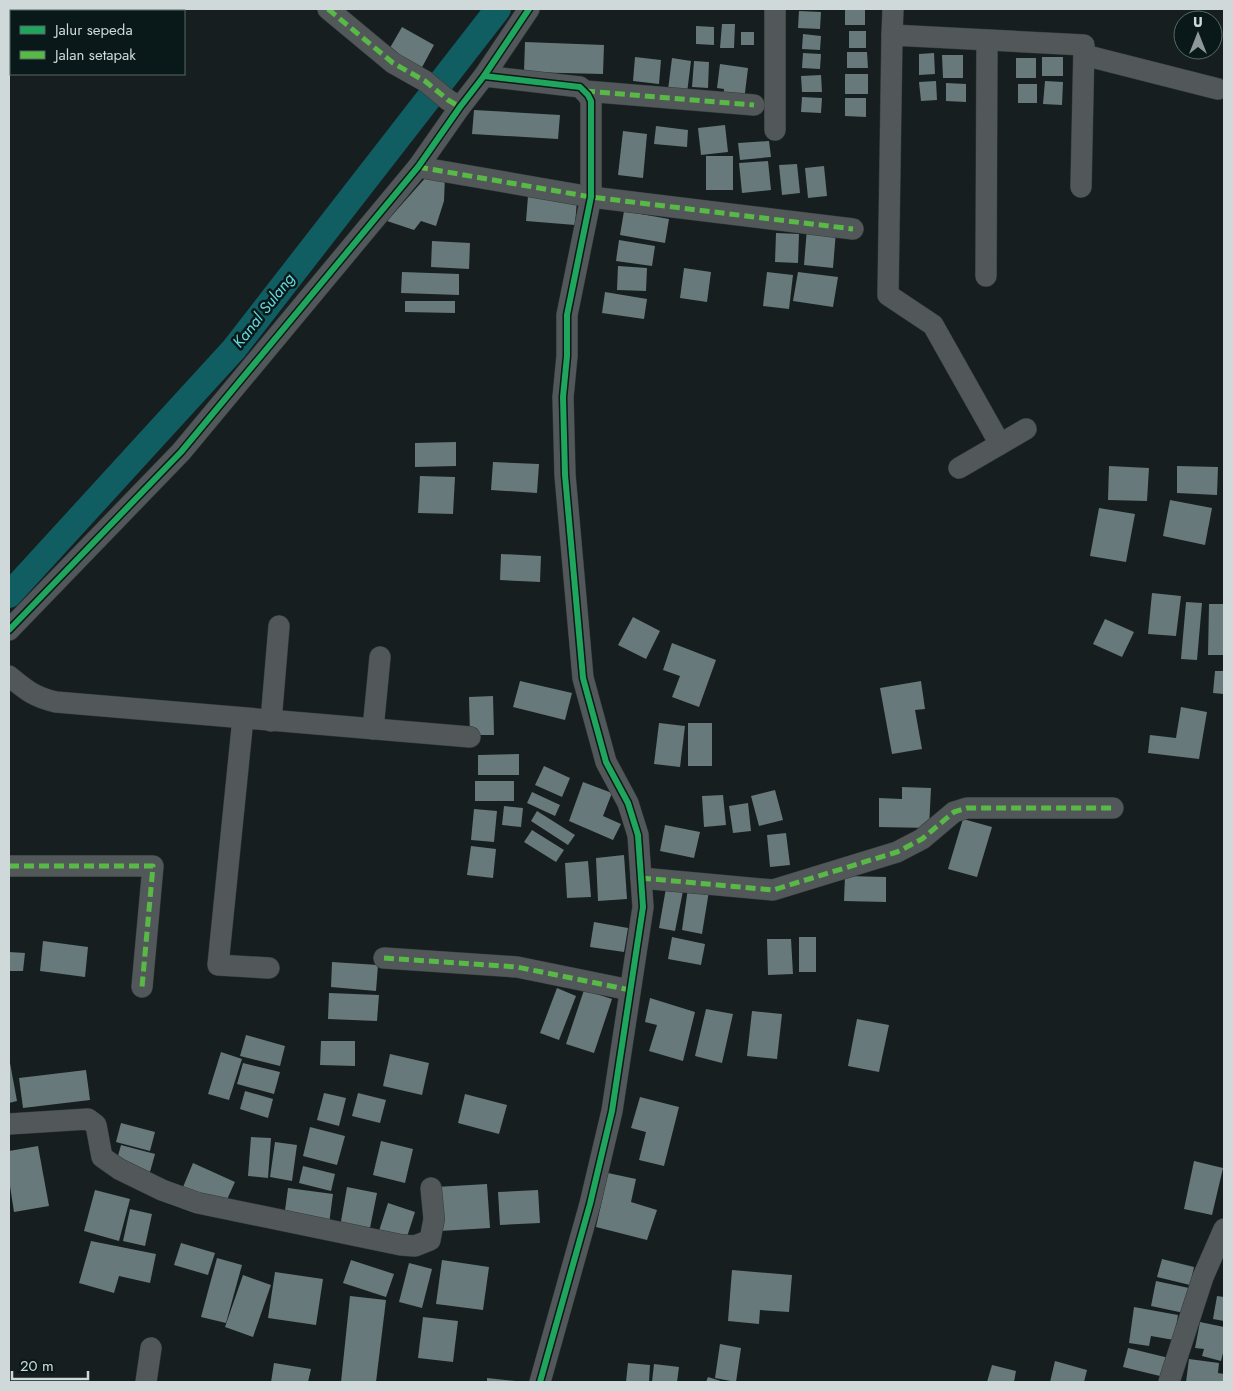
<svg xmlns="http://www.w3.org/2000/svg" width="1233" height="1391" viewBox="0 0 1233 1391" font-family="Jost,sans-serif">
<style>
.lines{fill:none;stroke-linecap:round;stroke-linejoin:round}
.canal{stroke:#105e62;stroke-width:26}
.building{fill:#67797a}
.street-casing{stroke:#343a3b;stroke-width:22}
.street{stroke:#525859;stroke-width:21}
.quiet{stroke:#58b947;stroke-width:5;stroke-dasharray:10 5;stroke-linecap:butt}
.cycleway-casing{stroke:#09191a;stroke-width:9}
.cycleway{stroke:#20a55d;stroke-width:6}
.labels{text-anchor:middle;stroke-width:5;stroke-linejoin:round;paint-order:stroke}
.water-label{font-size:16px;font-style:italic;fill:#65d8e0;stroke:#09191a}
</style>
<rect width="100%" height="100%" fill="#161e1f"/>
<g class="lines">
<path class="canal" d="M9 595 234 349 498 9"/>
</g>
<g class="building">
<rect x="845" y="9" width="20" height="16"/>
<path d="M799 11 821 12 820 29 798 28Z"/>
<path d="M722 24H735L734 48H720Z"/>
<path d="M696 26 714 27V45L696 44Z"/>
<path d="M402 27 434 45 420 71 387 53Z"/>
<rect x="849" y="31" width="17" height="17"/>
<rect x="741" y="32" width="13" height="13"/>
<path d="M803 34 821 36 820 50 802 49Z"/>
<path d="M525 42 604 45 603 74 524 72Z"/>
<path d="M847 52H867L868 68H847Z"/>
<path d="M803 53 821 54 820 69 802 68Z"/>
<path d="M934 53 935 74 919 75V54Z"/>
<path d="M942 55H963V78H943Z"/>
<path d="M635 57 661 60 659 84 633 81Z"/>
<rect x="1042" y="57" width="21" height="19"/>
<path d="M672 58 691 61 687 93 668 90Z"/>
<rect x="1016" y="58" width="20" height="20"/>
<path d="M694 61 709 62 708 88 692 87Z"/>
<path d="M720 64 748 68 744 101 723 98 724 89 717 88Z"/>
<rect x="845" y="74" width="23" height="20"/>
<path d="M821 75 822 92H802L801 76Z"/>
<path d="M936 81 937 100 921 101 919 82Z"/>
<path d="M1045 81 1063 82 1062 105 1043 104Z"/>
<path d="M946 83 966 84V102L946 101Z"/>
<rect x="1018" y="84" width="19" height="19"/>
<path d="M802 97 822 98 821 113 801 112Z"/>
<path d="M845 98H866V117L845 116Z"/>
<path d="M474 110 560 115 558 139 472 134Z"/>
<path d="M725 125 728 152 701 155 698 128Z"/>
<path d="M656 126 688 130 687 147 654 144Z"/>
<path d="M623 131 647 134 643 178 618 175Z"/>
<path d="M769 141 771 157 740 160 738 143Z"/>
<rect x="706" y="156" width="27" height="34"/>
<path d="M768 161 771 190 742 193 739 163Z"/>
<path d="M797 164 800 193 782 195 779 165Z"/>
<path d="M824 166 827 196 808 198 805 168Z"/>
<path d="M427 176H445L444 201 436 226 421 221 414 230 387 221Z"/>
<path d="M528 196 577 200 575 225 526 221Z"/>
<path d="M624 211 669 219 665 243 620 235Z"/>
<path d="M807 228 836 231 833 268 804 265Z"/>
<path d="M776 233 799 234 798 263 775 262Z"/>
<path d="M619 240 655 246 652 266 616 261Z"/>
<path d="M432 241 470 243 469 269 431 267Z"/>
<path d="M618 266 647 268 646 291 617 290Z"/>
<path d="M684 268 711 272 707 302 680 298Z"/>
<path d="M402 272 459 274V295L401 293Z"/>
<path d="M767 272 793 275 789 309 763 306Z"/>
<path d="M798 272 838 277 833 307 793 301Z"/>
<path d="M605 292 647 299 644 319 602 313Z"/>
<path d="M405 301H455V313L405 312Z"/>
<path d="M456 442V466L415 467V443Z"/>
<path d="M493 462 539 464 537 493 491 490Z"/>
<path d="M1109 466 1149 468 1147 501 1108 500Z"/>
<path d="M1177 466 1218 467 1217 495 1177 493Z"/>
<path d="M420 476 455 477 453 514 418 513Z"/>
<path d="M1170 500 1212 508 1205 545 1163 536Z"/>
<path d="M1099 508 1135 514 1126 562 1090 556Z"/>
<path d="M501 554 541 556 540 582 500 580Z"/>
<path d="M1152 593 1181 596 1176 636 1148 634Z"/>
<path d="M1186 602 1202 603 1197 660 1181 659Z"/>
<path d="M1209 604H1224V655H1208Z"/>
<path d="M633 617 660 631 646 659 618 645Z"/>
<path d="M1105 619 1134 632 1122 657 1093 644Z"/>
<path d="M672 643 716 660 699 707 672 697 680 676 663 670Z"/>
<path d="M1215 671H1224V694L1213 693Z"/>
<path d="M520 681 572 693 565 720 513 707Z"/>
<path d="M921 681 925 709 915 710 922 749 892 754 880 688Z"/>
<path d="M493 696 494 735H470L469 697Z"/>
<path d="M1181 707 1207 712 1199 759 1148 753 1150 735 1176 738Z"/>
<path d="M659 723 685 726 680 767 654 764Z"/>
<rect x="688" y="723" width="24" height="43"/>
<path d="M519 754V775H478V755Z"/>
<path d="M544 766 570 778 562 797 535 785Z"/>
<rect x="475" y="781" width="39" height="20"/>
<path d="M583 782 612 793 603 816 621 824 613 840 569 821Z"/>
<path d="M902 787 931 788 929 828 879 827V798L902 799Z"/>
<path d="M775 790 783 820 759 826 751 796Z"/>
<path d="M532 792 560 805 555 816 527 803Z"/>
<path d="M723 795 726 825 704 827 702 796Z"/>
<path d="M748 803 751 831 733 833 729 806Z"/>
<path d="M504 806 523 808 521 827 502 825Z"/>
<path d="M474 809 497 811 494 842 471 840Z"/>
<path d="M537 811 575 835 568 845 531 821Z"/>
<path d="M963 819 992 827 977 877 948 869Z"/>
<path d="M665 825 700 832 694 858 660 851Z"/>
<path d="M532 830 564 850 556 862 524 842Z"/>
<path d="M786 833 790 865 770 867 767 835Z"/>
<path d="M471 846 496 849 493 878 467 875Z"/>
<path d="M624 855 627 899 598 901 596 858Z"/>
<path d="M588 861 591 897 567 898 565 863Z"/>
<path d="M845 876 886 877V902L844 901Z"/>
<path d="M666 888 683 891 675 931 659 928Z"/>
<path d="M688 888 709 891 702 934 682 930Z"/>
<path d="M594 922 628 928 624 952 590 947Z"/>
<path d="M672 937 705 944 701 965 668 959Z"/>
<rect x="799" y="937" width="17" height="35"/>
<path d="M767 939H791L793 974 768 975Z"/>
<path d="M43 941 88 947 85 977 40 971Z"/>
<path d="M9 952 25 953 23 971H9Z"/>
<path d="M332 962 378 965 376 991 331 987Z"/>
<path d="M557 988 576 996 559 1040 540 1033Z"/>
<path d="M584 990 612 999 594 1053 566 1044Z"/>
<path d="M329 993 379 995 377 1021 328 1019Z"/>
<path d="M650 998 695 1012 683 1061 649 1051 657 1025 645 1022Z"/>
<path d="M706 1009 733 1014 722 1063 695 1056Z"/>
<path d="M752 1011 782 1014 777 1059 747 1056Z"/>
<path d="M857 1019 889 1025 879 1072 848 1066Z"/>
<path d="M246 1035 285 1046 280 1066 240 1056Z"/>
<path d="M321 1041H355V1066L320 1065Z"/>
<path d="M221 1052 242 1059 229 1100 208 1094Z"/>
<path d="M390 1054 429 1063 422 1095 383 1086Z"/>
<path d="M10 1063 17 1101 9 1103V1064Z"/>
<path d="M243 1063 280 1072 274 1094 237 1084Z"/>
<path d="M86 1070 90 1100 23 1108 19 1078Z"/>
<path d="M245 1091 273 1099 268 1118 240 1109Z"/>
<path d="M324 1093 346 1098 339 1126 317 1120Z"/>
<path d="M358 1093 386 1100 380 1123 352 1116Z"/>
<path d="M465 1094 507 1105 499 1134 458 1123Z"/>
<path d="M640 1097 679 1107 664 1166 639 1160 646 1132 631 1128Z"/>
<path d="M121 1123 155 1132 150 1151 116 1142Z"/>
<path d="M310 1127 345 1136 337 1165 303 1156Z"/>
<path d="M251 1137 271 1138 268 1178 248 1176Z"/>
<path d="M381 1141 413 1149 405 1183 373 1175Z"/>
<path d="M275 1142 297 1145 292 1181 270 1177Z"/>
<path d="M121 1145 155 1154 150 1172 116 1163Z"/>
<path d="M38 1146 49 1206 14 1212 9 1180V1151Z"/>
<path d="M1194 1161 1223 1168 1212 1215 1184 1209Z"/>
<path d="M193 1163 235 1182 224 1206 183 1187Z"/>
<path d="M303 1166 335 1174 331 1191 299 1183Z"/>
<path d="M608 1173 636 1179 631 1202 657 1210 647 1240 596 1227Z"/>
<path d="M487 1184 490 1228 439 1231 436 1187Z"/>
<path d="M347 1187 377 1193 369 1233 340 1227Z"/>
<path d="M288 1188 333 1194 329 1224 284 1218Z"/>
<path d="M95 1190 130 1199 119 1241 84 1231Z"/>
<path d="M538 1190 540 1223 500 1225 498 1192Z"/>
<path d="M388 1203 415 1212 405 1243 378 1234Z"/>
<path d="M130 1209 152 1214 145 1246 123 1241Z"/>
<path d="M91 1241 156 1254 150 1283 119 1276 114 1293 79 1283Z"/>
<path d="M181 1243 215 1253 208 1275 174 1265Z"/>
<path d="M217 1258 242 1265 226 1323 201 1317Z"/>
<path d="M1162 1259 1194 1267 1190 1285 1157 1277Z"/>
<path d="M351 1260 394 1274 386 1297 343 1283Z"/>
<path d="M442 1260 489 1267 483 1310 436 1304Z"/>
<path d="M409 1263 432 1269 422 1308 399 1302Z"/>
<path d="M732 1270 792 1275 789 1312 760 1310 759 1324 728 1321Z"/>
<path d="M275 1272 323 1279 316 1325 268 1318Z"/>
<path d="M243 1275 271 1285 253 1337 225 1327Z"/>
<path d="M1156 1281 1189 1288 1184 1313 1151 1306Z"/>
<path d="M350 1296 386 1300 376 1382H341Z"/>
<path d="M1217 1296 1224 1297V1321L1213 1319Z"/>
<path d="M1134 1307 1178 1315 1174 1340 1151 1336 1149 1346 1129 1343Z"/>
<path d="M423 1317 458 1321 453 1362 418 1358Z"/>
<path d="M1200 1322 1224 1327V1353H1223L1221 1361 1202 1356 1204 1349 1195 1348Z"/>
<path d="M720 1344 741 1348 736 1382 715 1378Z"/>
<path d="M1128 1348 1173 1359 1168 1378 1123 1367Z"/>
<path d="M1189 1359 1219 1363 1218 1373 1224 1374 1223 1382H1186Z"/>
<path d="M1055 1361 1087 1370 1084 1382H1050Z"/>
<path d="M274 1363 311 1369 308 1382H271Z"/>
<path d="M628 1363 650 1365 649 1382H626Z"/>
<path d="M654 1364 679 1367 677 1382H652Z"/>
<path d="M992 1365 1016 1371 1014 1382H987Z"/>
<path d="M708 1377 724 1382H706Z"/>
<path d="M487 1378 516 1381V1382H487Z"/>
</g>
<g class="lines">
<g class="street-casing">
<g id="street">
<path d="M328 9 393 63 425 81 448 100 460 107"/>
<path d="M775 9V130"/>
<path d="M892 35 893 9"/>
<path d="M1084 55 1218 89"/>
<path d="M484 76 580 87 588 95 591 101V197L567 315V356L563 397 565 475 583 678 606 762 628 803 638 835 643 907 612 1111 590 1204 540 1382"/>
<path d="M585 91 754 105"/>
<path d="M418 167 591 197 853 229"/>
<path d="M986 276 987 40"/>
<path d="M1000 444 933 325 888 295 892 35 1084 45 1081 187"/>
<path d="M959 468 1026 429"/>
<path d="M9 630 181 452 418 167 460 107 484 76 529 9"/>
<path d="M9 676C26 690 34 697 56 702L470 737"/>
<path d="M243 718 218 965 269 968"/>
<path d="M271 721 279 626"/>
<path d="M373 729 380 657"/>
<path d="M9 866H153L142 987"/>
<path d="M641 878 773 890 897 852 922 839 954 812 967 808H1113"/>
<path d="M384 958 517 967 630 990"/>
<path d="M9 1124 88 1119 96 1125 102 1157 119 1169 162 1190 198 1203 401 1245 415 1246 430 1240 434 1219 431 1188"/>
<path d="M146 1382 151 1348"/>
<path d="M1169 1382 1203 1277 1224 1229"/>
</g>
</g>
<use href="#street" class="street"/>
<g class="quiet">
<path d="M328 9 393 63 425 81 448 100 460 107"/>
<path d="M585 91 754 105"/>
<path d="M418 167 591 197 853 229"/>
<path d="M9 866H153L142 987"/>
<path d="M641 878 773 890 897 852 922 839 954 812 967 808H1113"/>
<path d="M384 958 517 967 630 990"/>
</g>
<g class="cycleway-casing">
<g id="cycleway">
<path d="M484 76 580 87 588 95 591 101V197L567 315V356L563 397 565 475 583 678 606 762 628 803 638 835 643 907 612 1111 590 1204 540 1382"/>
<path d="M9 630 181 452 418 167 460 107 484 76 529 9"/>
</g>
</g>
<use href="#cycleway" class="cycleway"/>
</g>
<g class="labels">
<g class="water-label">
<text transform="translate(263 310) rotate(-52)" y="6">Kanal Sulang</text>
</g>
</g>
<rect width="1233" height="1391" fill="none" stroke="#cfd9da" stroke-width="20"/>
<rect x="10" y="10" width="175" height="65" fill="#09191a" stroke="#586667"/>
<rect x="20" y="26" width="25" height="8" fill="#20a55d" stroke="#586667"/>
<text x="55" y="35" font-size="15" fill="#cfd9da">Jalur sepeda</text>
<rect x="20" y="51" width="25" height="8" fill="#58b947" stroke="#586667"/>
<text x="55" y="60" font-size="15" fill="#cfd9da">Jalan setapak</text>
<g transform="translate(1198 35)"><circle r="24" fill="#09191a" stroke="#586667"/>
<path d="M0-4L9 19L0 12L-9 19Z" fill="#8e9899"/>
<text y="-8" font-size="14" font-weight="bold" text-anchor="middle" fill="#cfd9da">U</text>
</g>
<path d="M12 1371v8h76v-8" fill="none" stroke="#cfd9da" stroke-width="2.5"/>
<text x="20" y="1371" font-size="15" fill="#cfd9da" stroke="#09191a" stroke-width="4" paint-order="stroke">20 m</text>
</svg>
